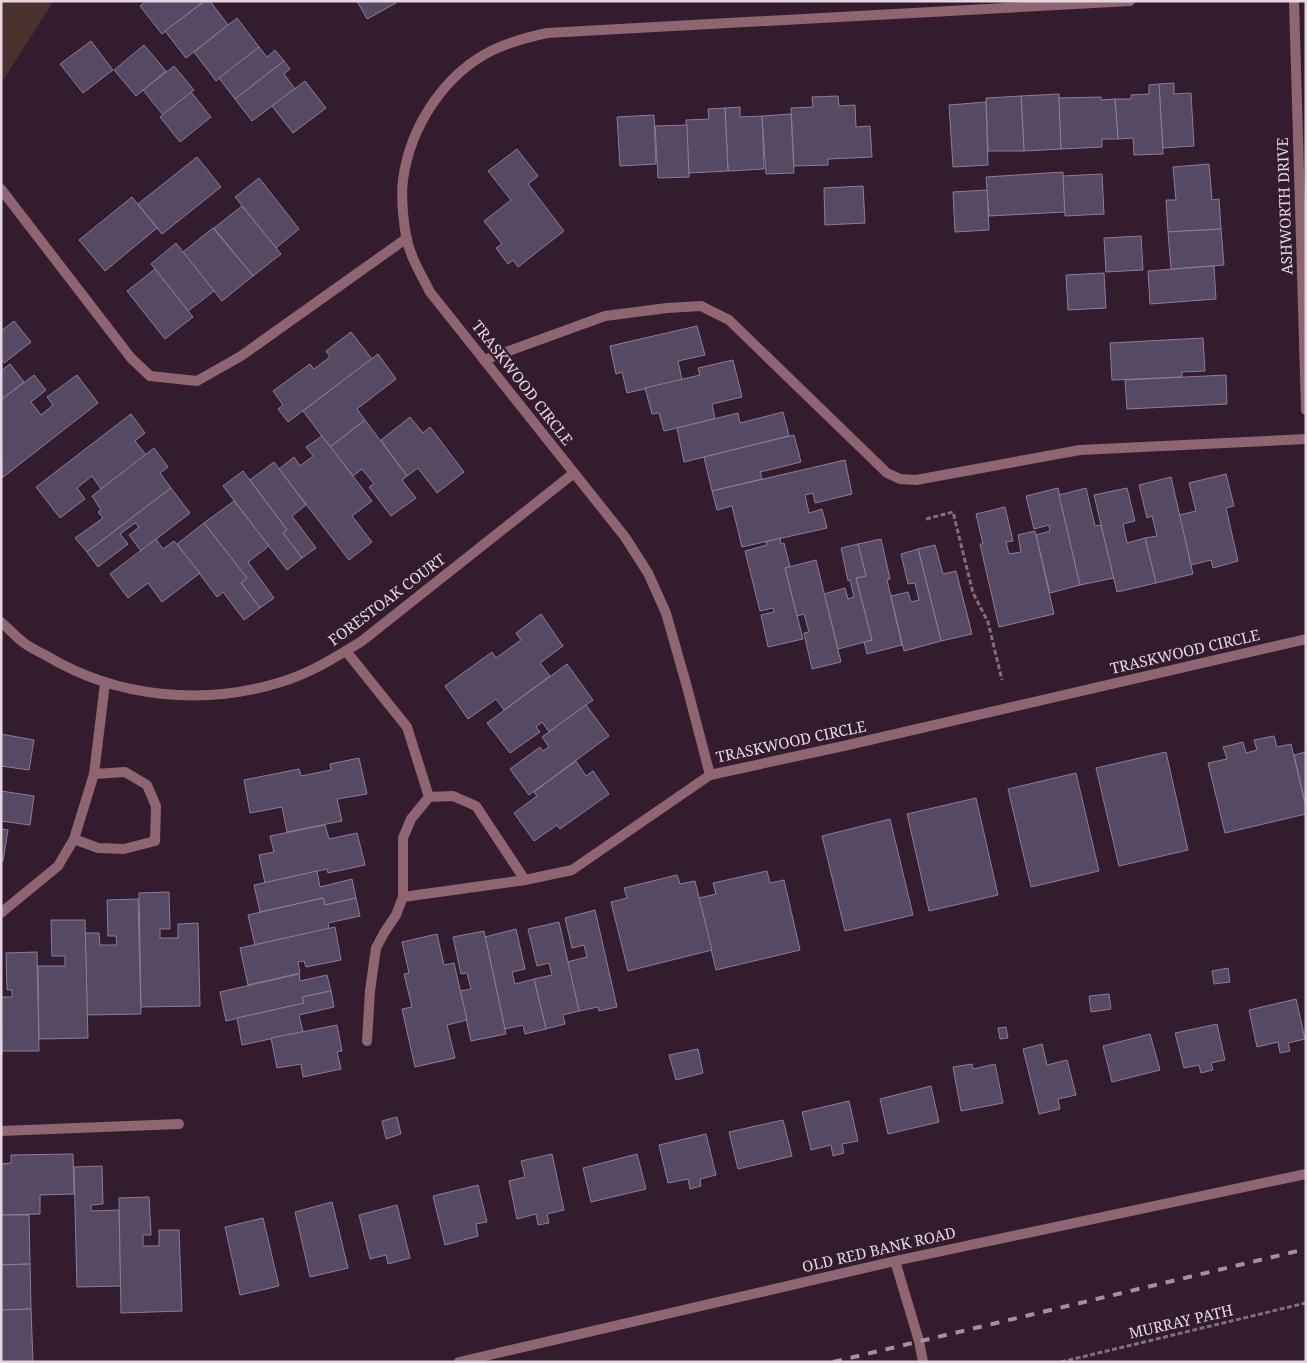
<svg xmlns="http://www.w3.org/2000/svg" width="1307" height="1363" viewBox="0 0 1307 1363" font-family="'Noto Serif',serif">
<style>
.green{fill:#4b312e}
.building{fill:#564963;stroke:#8b7d99}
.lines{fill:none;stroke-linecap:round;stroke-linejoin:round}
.path{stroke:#826e7e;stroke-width:3;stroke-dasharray:5 2.5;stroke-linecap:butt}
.service{stroke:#8e6570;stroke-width:10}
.minor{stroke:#8e6570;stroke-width:10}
.rail{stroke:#a3919f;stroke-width:4;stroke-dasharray:9 9;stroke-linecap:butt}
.labels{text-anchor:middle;stroke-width:5;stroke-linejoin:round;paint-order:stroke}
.street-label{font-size:15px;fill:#e6d6e2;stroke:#331c2e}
</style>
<rect width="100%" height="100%" fill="#331c2e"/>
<path class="green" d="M1 1H54L1 83Z"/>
<g class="building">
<path d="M146 1H204L162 34 140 6Z"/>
<path d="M205 1H210L228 25 186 58 165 31Z"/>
<path d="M357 1H395L396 3 367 19Z"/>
<path d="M237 18 259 47 216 81 194 52Z"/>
<path d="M91 41 113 70 83 93 60 64Z"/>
<path d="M144 45 166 71 136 96 114 70Z"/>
<path d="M259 47 267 57 275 50 284 61 235 99 219 78Z"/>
<path d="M284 61 290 69 284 74 295 89 252 121 235 99Z"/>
<path d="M174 66 194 90 163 115 143 90Z"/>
<path d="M305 81 326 108 293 133 272 106Z"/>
<path d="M1174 83V94L1191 93 1194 146 1163 148 1159 84Z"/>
<path d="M1159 84 1163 154 1134 155 1133 138 1118 139 1115 99H1131V95L1149 94V85Z"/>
<path d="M191 92 211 117 180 142 160 117Z"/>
<path d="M1059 94 1061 149 1024 151 1021 96Z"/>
<path d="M838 96 839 106 855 105 856 127 870 126 872 157 828 159V165L794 166 791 108 813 107 812 97Z"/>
<path d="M1021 96 1024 151H988L986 98Z"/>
<path d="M1101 97V100L1115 99 1118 139H1102V147L1061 149 1059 98Z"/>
<path d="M986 102 988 165 953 167 949 105Z"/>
<path d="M740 107V117L762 116 764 169 728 171 725 108Z"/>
<path d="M725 108 728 171 689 173 686 120 709 119 708 109Z"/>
<path d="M791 114 794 173 766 174 762 116Z"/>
<path d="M654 115 656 164 620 166 617 117Z"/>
<path d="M687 125 689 177 658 178 655 126Z"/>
<path d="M517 149 538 176 528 184 564 231 518 267 513 260 508 264 496 248 502 244 484 221 511 200 488 171Z"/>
<path d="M197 157 221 187 162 234 138 204Z"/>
<path d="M1209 164 1212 200 1219 199 1221 229 1168 232 1166 200H1176L1173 167Z"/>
<path d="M1063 172 1065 212 989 216 986 177Z"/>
<path d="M1102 174 1104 214 1065 216 1063 176Z"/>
<path d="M259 178 299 229 276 248 235 197Z"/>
<path d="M863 186 865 223 825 225 824 188Z"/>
<path d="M987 190 989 230 955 232 953 192Z"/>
<path d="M132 197 157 228 105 271 79 240Z"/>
<path d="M242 206 281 254 253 276 214 228Z"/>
<path d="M213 228 253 276 222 301 183 252Z"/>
<path d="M1221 229 1224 265 1171 269 1168 232Z"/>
<path d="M1141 236 1143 270 1106 272 1104 238Z"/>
<path d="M176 243 214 291 188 311 151 264Z"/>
<path d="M1214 266 1216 299 1150 304 1148 271Z"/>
<path d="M155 269 193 317 165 339 127 291Z"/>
<path d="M1104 273 1106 308 1068 310 1066 275Z"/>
<path d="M14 321 31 342 4 363 1 359V331Z"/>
<path d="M697 326 705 355 678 361 682 380 627 393 622 372 616 374 610 346Z"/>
<path d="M351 332 372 359 288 422 278 409 283 405 273 391 310 364 314 369 330 357 326 351Z"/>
<path d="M1203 338 1205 371 1182 372V377L1112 380 1110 343Z"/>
<path d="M378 354 396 379 357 409 365 420 330 447 303 411Z"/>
<path d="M733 360 742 397 712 404 715 419 664 431 659 413 652 414 645 388 700 375 698 368Z"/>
<path d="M10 364 24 382 1 400V371Z"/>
<path d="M34 375 46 390 31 402 41 415 53 405 47 397 77 375 98 403 2 478 1 400Z"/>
<path d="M1226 375 1227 404 1127 409 1125 380Z"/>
<path d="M783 412 789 436 684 462 677 428 738 413 740 423Z"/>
<path d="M131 414 145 433 135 441 146 455 101 489 92 476 77 488 85 499 60 518 36 487Z"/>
<path d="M410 417 423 433 430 427 464 472 437 493 418 468 407 476 381 440Z"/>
<path d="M365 420 407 476 402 480 416 498 391 516 369 487 374 484 362 469 353 476 330 447Z"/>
<path d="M794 435 801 462 760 472 762 479 712 491 704 457Z"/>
<path d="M322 436 372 501 352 516 372 542 349 560 279 469 294 457 300 466 313 456 306 447Z"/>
<path d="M154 448 168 467 160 473 171 488 87 552 75 538 103 518 98 512 101 510 92 496Z"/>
<path d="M845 460 852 494 815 503 813 493 805 495 809 513 822 509 827 528 742 547 732 506 717 510 712 491Z"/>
<path d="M274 462 306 505 292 516 316 548 302 558 283 533 287 530 250 480Z"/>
<path d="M243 471 287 530 283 533 302 558 287 570 223 486Z"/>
<path d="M1226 474 1234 506 1226 508 1238 561 1213 568 1211 560 1191 565 1179 515 1196 511 1189 483Z"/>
<path d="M1171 477 1193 574 1156 583 1145 538 1157 536 1152 516 1147 518 1139 485Z"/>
<path d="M171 488 190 513 141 551 129 535 139 527 135 523 120 534 128 544 98 567 87 552Z"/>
<path d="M1058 488 1080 585 1050 593 1036 535 1050 531 1049 525 1034 529 1026 496Z"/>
<path d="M1086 488 1095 526 1101 525 1114 578 1080 585 1059 495Z"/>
<path d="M1127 488 1135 521 1123 524 1127 543 1145 538 1156 583 1117 592 1094 495Z"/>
<path d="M234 501 269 546 248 562 274 598 260 608 241 583 247 578 204 523Z"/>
<path d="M1005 507 1013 541 1006 542 1009 554 1021 552 1018 535 1035 531 1054 614 999 627 980 544H983L976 514Z"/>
<path d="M204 523 247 578 241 583 260 608 244 620 223 592 217 597 177 544Z"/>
<path d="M780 538 781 544 784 543 790 567 785 568 803 639 768 647 761 615 774 612 773 608 760 611 745 551 767 545 766 542Z"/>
<path d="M156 539 163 549 174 541 200 573 162 602 148 583 128 598 110 574Z"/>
<path d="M881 539 890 579 887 580 902 645 867 654 864 642 872 640 856 578 866 576 858 544Z"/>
<path d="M858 544 866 576 856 578 872 640 838 649 824 594 845 588 848 599 854 597 850 580 848 581 841 548Z"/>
<path d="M935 545 943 574 956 571 972 634 941 641 918 549Z"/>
<path d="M918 549 941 641 904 651 891 596 908 592 911 602 919 600 915 583 908 584 901 554Z"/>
<path d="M816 560 841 662 812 669 804 633 809 632 804 614 797 616 785 568Z"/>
<path d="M541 614 563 646 540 663 550 676 504 710 496 699 468 719 445 686 492 652 496 658 521 640 516 633Z"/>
<path d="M567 664 593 700 549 732 542 722 536 727 540 732 510 753 487 723Z"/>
<path d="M586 705 609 736 529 795 510 769 540 747 543 751 549 747 542 737Z"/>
<path d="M1 734 34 740 29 770 1 766Z"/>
<path d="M1274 736 1277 747 1291 744 1306 807V814L1225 833 1208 763 1227 759 1223 747 1243 742 1246 753 1257 750 1254 740Z"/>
<path d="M1166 752 1188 850 1119 866 1096 768Z"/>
<path d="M1306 752V807L1294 755Z"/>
<path d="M359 758 367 794 337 799 342 821 287 832 282 807 250 813 244 780 299 769 301 776 331 770 330 764Z"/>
<path d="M576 761 586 776 593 771 609 794 560 829 557 825 534 841 514 813 537 796 534 792Z"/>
<path d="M1076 773 1099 871 1031 887 1008 789Z"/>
<path d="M1 791 34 796 30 825 1 821Z"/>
<path d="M976 798 998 895 929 911 907 814Z"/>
<path d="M890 819 913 915 845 931 822 836Z"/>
<path d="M325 825 329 839 357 833 365 865 328 873 327 869 265 883 259 855 274 852 270 836Z"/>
<path d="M1 829 8 830 3 861 1 860Z"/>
<path d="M317 871 320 887 352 879 356 898 325 905 323 898 260 912 254 885Z"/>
<path d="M767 871 770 883 784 880 800 950 716 970 699 898 716 894 713 883Z"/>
<path d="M677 875 680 884 695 881 712 950 628 971 611 902 627 898 624 888Z"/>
<path d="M169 892 170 929H160V938H178V924L198 923 200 1006 141 1007 139 893Z"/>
<path d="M323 898 325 905 356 898 360 916 328 923 329 929 255 945 248 915Z"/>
<path d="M138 899 141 1014 87 1015 85 933H99L100 945H117L116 936H108L107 900Z"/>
<path d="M595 910 617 1007 599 1011 598 1007 579 1011 567 962 587 957 584 945 572 948 565 918Z"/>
<path d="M51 920H85L88 1038 39 1039 38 966H65V956H52Z"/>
<path d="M559 922 579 1011 563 1015 565 1024 546 1029 534 979 552 975 549 963 537 966 528 929Z"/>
<path d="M335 927 341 960 306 967 304 961 298 962 300 973 248 985 240 948Z"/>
<path d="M516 929 525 969 512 972 515 984 534 979 546 1029 525 1034 523 1025 505 1029 485 937Z"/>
<path d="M484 931 506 1034 471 1041 460 991 471 989 467 973 461 974 453 937Z"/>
<path d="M437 934 444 965 454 963 467 1020 447 1025 455 1058 415 1067 402 1009 412 1007 404 974 409 973 402 942Z"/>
<path d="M37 952 39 1051H2L1 997H12V990H7L6 953Z"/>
<path d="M1228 968 1230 982 1214 984 1212 971Z"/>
<path d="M299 974 300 981 327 975 331 991 302 997 304 1003 226 1021 220 992Z"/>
<path d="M331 991 334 1007 299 1015 303 1032 242 1045 237 1018 304 1003 302 997Z"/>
<path d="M1109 994 1111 1009 1091 1012 1089 996Z"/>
<path d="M1296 999 1305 1039 1288 1043 1290 1051 1280 1053 1278 1042 1257 1047 1249 1010Z"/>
<path d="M1217 1024 1225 1060 1211 1063 1213 1070 1201 1073 1199 1065 1184 1068 1175 1033Z"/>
<path d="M337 1025 342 1051 337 1052 341 1069 303 1077 301 1064 277 1068 271 1038Z"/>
<path d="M1006 1027 1008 1038 1000 1039 998 1028Z"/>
<path d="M1150 1034 1160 1070 1112 1082 1103 1046Z"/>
<path d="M1042 1044 1047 1065 1067 1060 1076 1095 1058 1099 1060 1109 1039 1114 1023 1049Z"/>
<path d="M698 1049 703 1073 676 1080 669 1055Z"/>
<path d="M972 1064 973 1069 995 1064 1003 1103 961 1111 953 1067Z"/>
<path d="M931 1086 939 1122 888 1134 880 1099Z"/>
<path d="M849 1101 858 1141 842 1144 844 1153 833 1156 831 1145 811 1150 802 1112Z"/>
<path d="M397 1117 401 1134 386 1139 382 1121Z"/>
<path d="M783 1120 792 1156 738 1169 729 1132Z"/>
<path d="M706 1134 716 1175 700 1179 701 1186 690 1189 688 1179 668 1183 659 1145Z"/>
<path d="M73 1154 74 1194 40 1195V1214L1 1215V1164L11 1163V1155Z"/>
<path d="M552 1154 564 1210 547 1214 549 1223 538 1225 536 1214 517 1219 509 1181 525 1177 521 1161Z"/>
<path d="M637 1154 646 1189 591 1202 583 1168Z"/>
<path d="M102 1166 103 1204 91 1205V1211L119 1210 121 1286 77 1287 74 1167Z"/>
<path d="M478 1185 487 1222 476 1224 478 1236 445 1245 433 1196Z"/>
<path d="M149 1197 151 1235H143V1246H159V1230H179L182 1311 121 1313 119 1198Z"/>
<path d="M332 1202 348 1268 310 1277 295 1212Z"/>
<path d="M397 1205 410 1258 388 1264 386 1255 370 1259 359 1215Z"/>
<path d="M1 1215H29L30 1264 1 1265Z"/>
<path d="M263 1218 279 1286 240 1295 225 1227Z"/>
<path d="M30 1264 31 1309 1 1310V1265Z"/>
<path d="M31 1309 33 1362H1V1310Z"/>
</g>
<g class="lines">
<g class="path">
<path d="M926 519 953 512 973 593 988 622 1002 680"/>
<path d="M1061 1362 1306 1303"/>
</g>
<g class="service">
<path d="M1 189 131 358 150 376 197 381 241 356 407 238"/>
<path d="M484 360 605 316 667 308 701 306 729 320 887 473 900 479 916 480 1080 450 1306 439"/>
<path d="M346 651 407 727 429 797"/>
<path d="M74 839 98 848 124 849 155 841 156 806 147 785 125 772 94 774"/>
<path d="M403 897V838L411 819 429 797 453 796 476 806 525 880"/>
<path d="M1 913 58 866 74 839 94 774 105 683"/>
<path d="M367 1041 370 991 376 948 384 933 396 915 403 897 525 880 572 870 710 775"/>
<path d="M1 1131 179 1124"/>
</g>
<g class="minor">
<path d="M1130 1 547 33C528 37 510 42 493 50 444 74 410 127 403 180 401 198 403 218 406 236 410 257 421 274 430 292L625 537 648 573 666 613 687 687 710 775 848 745 1306 639"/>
<path d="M1294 1 1306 410"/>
<path d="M1 622C9 629 16 637 24 643 31 648 39 652 47 656 117 698 204 706 281 682 311 673 336 657 362 641L574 473"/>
<path d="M895 1261 919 1341 923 1362"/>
<path d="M459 1362 895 1261 1306 1174"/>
</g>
<path class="rail" d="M833 1362 1306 1249"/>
</g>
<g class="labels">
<g class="street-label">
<text transform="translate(1285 206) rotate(-92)" y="5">ASHWORTH DRIVE</text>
<text transform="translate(522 383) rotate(52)" y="5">TRASKWOOD CIRCLE</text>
<text transform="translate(387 600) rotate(-37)" y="5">FORESTOAK COURT</text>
<text transform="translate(1185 652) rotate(-13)" y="5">TRASKWOOD CIRCLE</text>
<text transform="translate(791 742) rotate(-12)" y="5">TRASKWOOD CIRCLE</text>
<text transform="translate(879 1250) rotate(-13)" y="5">OLD RED BANK ROAD</text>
<text transform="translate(1181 1322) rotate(-13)" y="5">MURRAY PATH</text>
</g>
</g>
<rect width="1307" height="1363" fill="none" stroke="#e6d6e2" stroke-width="5"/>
</svg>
